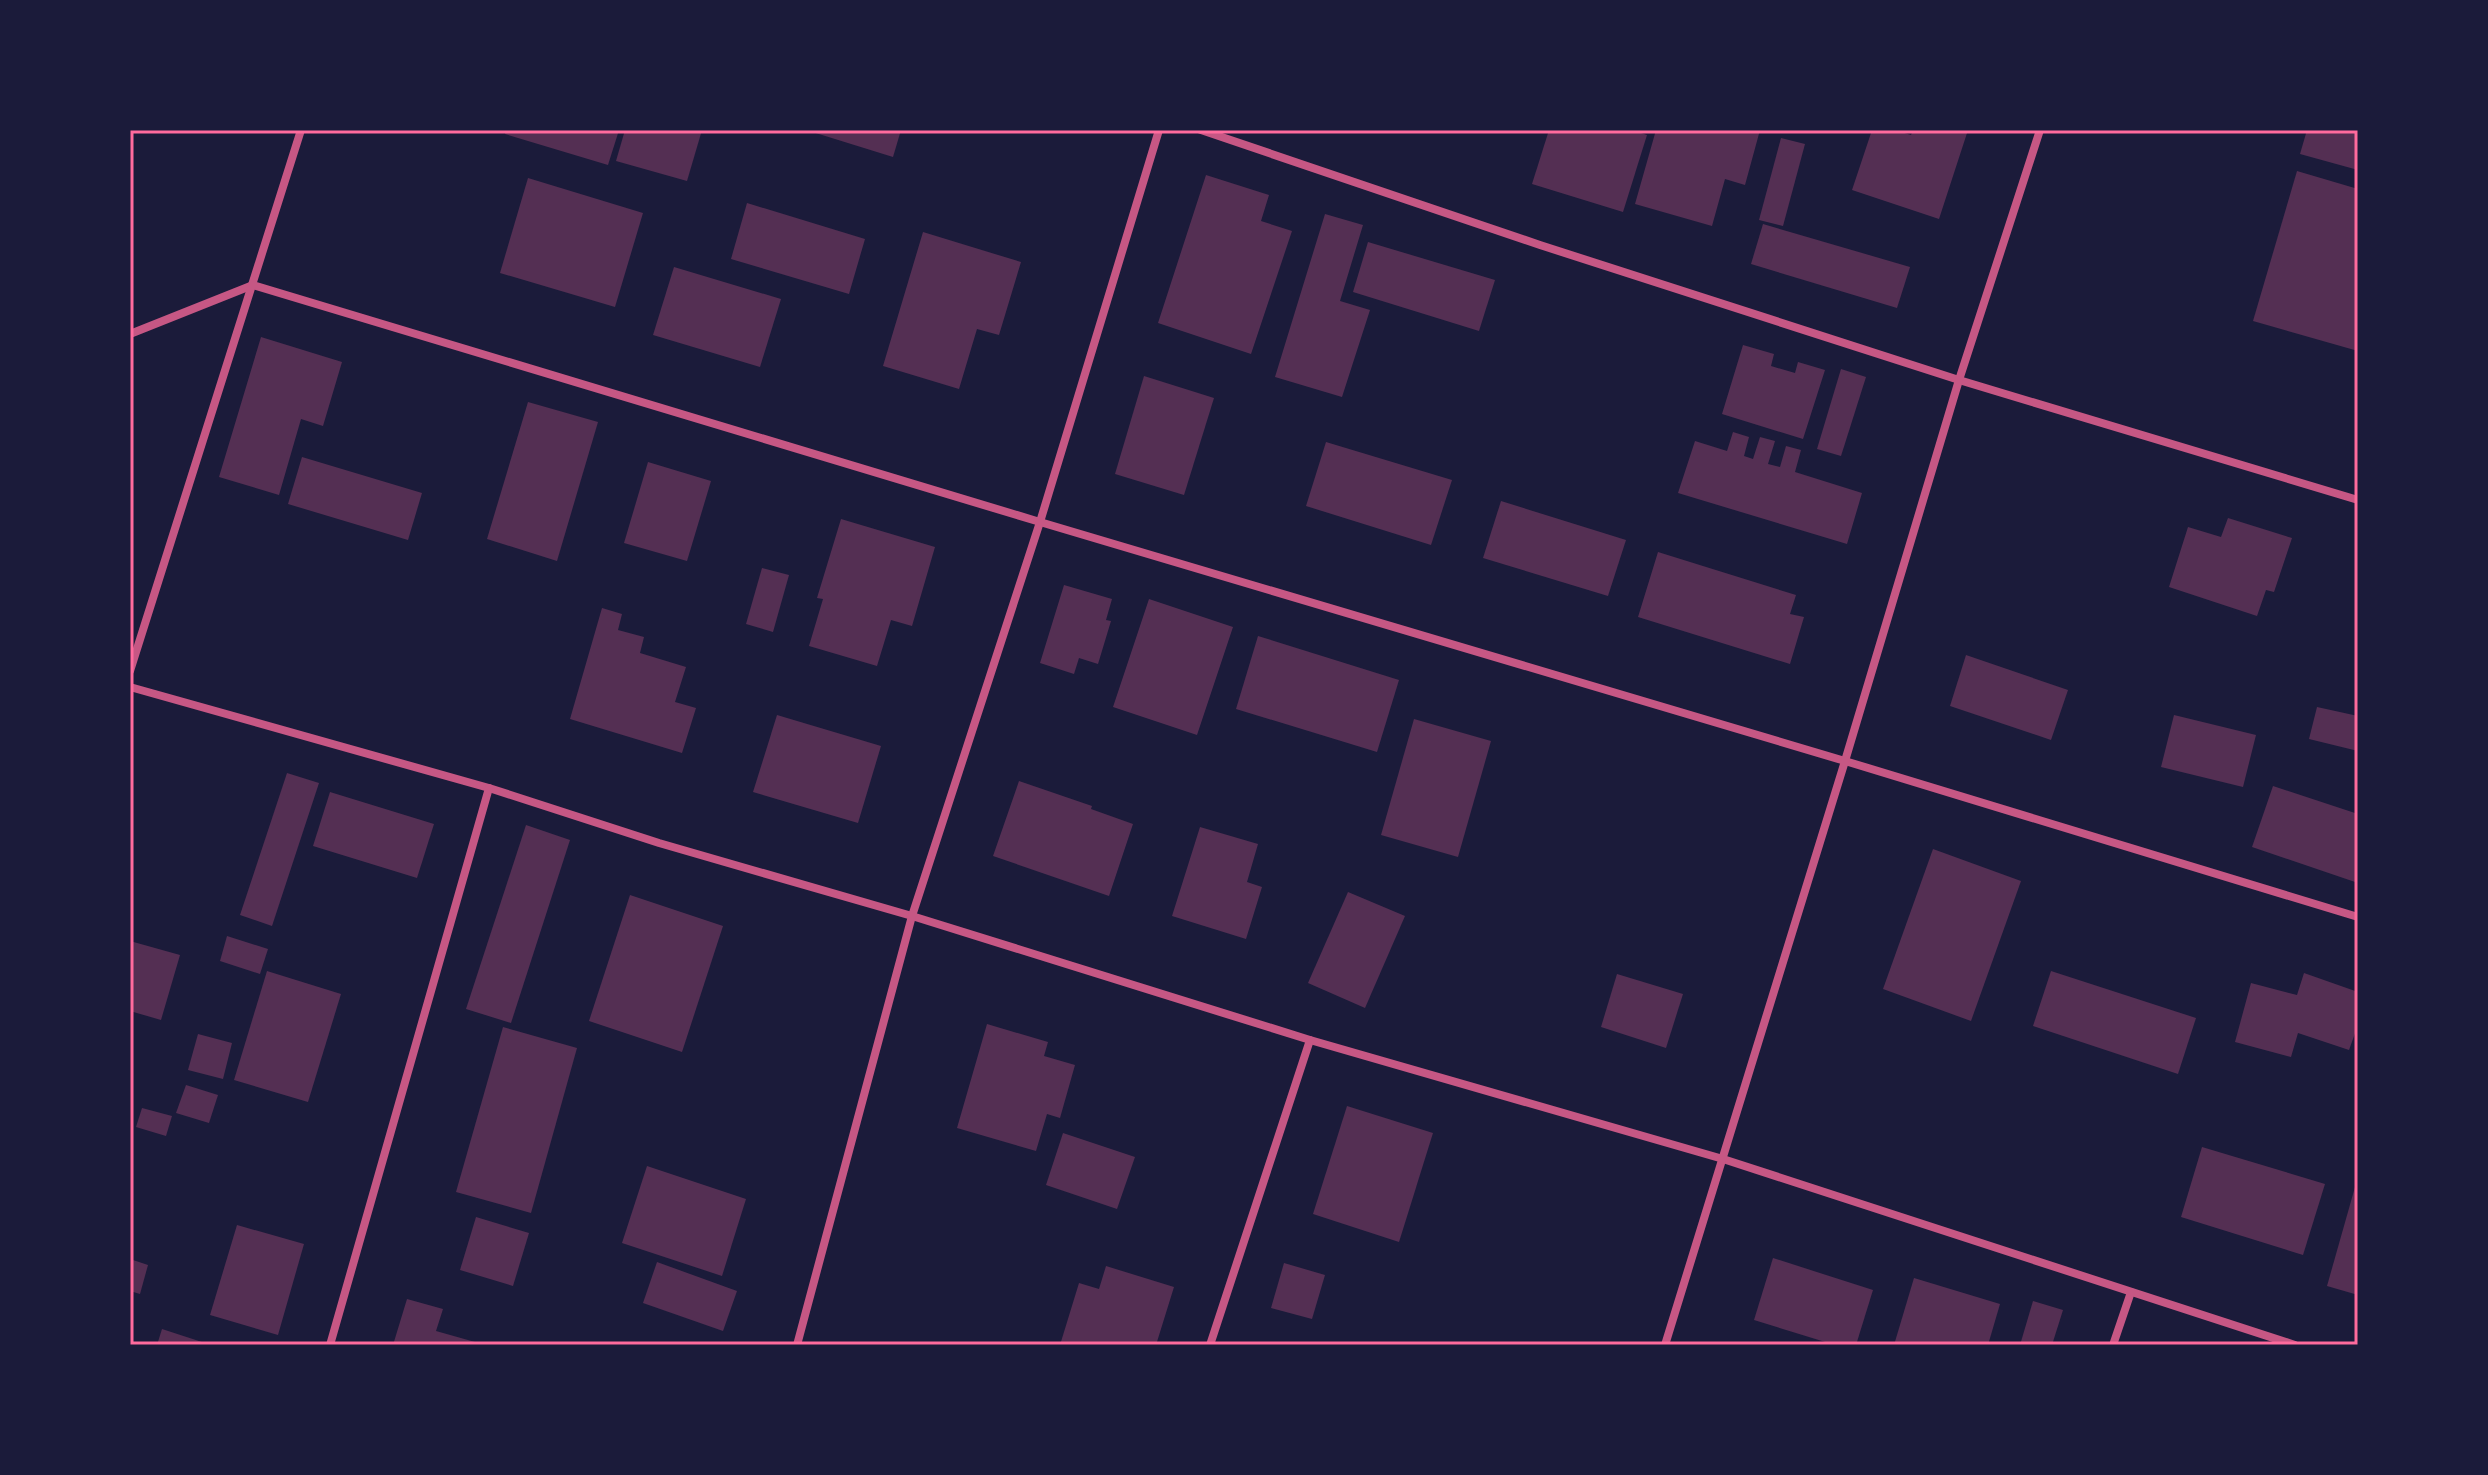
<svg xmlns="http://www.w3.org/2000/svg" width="2488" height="1475" viewBox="0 0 2488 1475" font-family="'Roboto Condensed',sans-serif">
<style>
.building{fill:#542f53}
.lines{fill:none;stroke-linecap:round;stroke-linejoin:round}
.minor{stroke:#c65784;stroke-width:8}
.neatline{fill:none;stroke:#ff6b9d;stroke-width:3}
</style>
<rect width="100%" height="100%" fill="#1b1b3a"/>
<g class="building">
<path d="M506 130H619L608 165 505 134Z"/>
<path d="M625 130H702L687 181 616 161Z"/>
<path d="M806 130H901L893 157Z"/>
<path d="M1549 130H1632L1647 135 1623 212 1532 184Z"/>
<path d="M1656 130H1760L1745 185 1725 179 1712 226 1635 204Z"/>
<path d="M1872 130H1895L1911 135 1913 130H1968L1939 219 1852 190Z"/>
<path d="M2307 130H2358V170L2300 154Z"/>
<path d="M1781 138 1805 144 1783 226 1759 220Z"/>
<path d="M2297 171 2358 189V351L2253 321Z"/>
<path d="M1206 175 1269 195 1261 221 1292 231 1251 354 1158 323Z"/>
<path d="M528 178 643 213 615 307 500 273Z"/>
<path d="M747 203 865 239 849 294 731 259Z"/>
<path d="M1325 214 1363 225 1340 301 1370 310 1342 397 1275 377Z"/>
<path d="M1763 224 1910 267 1897 308 1751 264Z"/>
<path d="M923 232 1021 262 999 335 977 329 959 389 883 366Z"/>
<path d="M1368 242 1495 280 1479 331 1353 292Z"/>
<path d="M674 267 781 299 760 367 653 335Z"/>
<path d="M261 337 342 362 323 426 301 419 279 495 219 477Z"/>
<path d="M1743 345 1774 354 1771 366 1795 373 1798 362 1825 370 1803 439 1722 414Z"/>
<path d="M1841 369 1866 377 1841 456 1817 449Z"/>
<path d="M1144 376 1214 398 1184 495 1115 474Z"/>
<path d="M528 402 598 422 557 561 487 539Z"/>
<path d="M1733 432 1749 437 1744 456 1753 459 1760 437 1775 441 1768 464 1780 467 1786 446 1801 450 1795 472 1862 493 1847 544 1678 493 1695 441 1727 451Z"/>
<path d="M1326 442 1452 480 1431 545 1306 506Z"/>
<path d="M302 457 422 493 408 540 288 504Z"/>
<path d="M648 462 711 481 687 561 624 543Z"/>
<path d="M1501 501 1626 540 1608 596 1483 558Z"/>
<path d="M2228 518 2292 538 2274 592 2266 590 2257 616 2169 587 2188 527 2221 537Z"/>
<path d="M841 519 935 547 912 626 891 620 877 666 809 646 823 599 817 598Z"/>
<path d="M1658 552 1796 595 1790 614 1804 617 1790 664 1638 617Z"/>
<path d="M762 568 789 575 773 632 746 624Z"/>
<path d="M1064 585 1112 599 1106 620 1111 621 1098 664 1079 658 1074 674 1040 663Z"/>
<path d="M1149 599 1233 627 1197 735 1113 707Z"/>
<path d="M602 608 622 614 618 630 644 637 640 653 686 667 675 702 696 708 682 753 570 719Z"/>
<path d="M1258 636 1399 680 1377 752 1236 709Z"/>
<path d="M1966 655 2068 690 2051 740 1950 706Z"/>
<path d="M2317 707 2358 716V751L2309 739Z"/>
<path d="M777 715 881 746 858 823 753 792Z"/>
<path d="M2174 715 2256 735 2243 787 2161 767Z"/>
<path d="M1414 719 1491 741 1458 857 1381 835Z"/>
<path d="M287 773 319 783 272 926 240 915Z"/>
<path d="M1019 781 1092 806 1091 809 1133 824 1109 896 993 856Z"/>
<path d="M2273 786 2358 814V883L2252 847Z"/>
<path d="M330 792 434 824 417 878 313 846Z"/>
<path d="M526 825 570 840 511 1023 466 1009Z"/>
<path d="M1200 827 1258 844 1247 882 1262 887 1246 939 1172 916Z"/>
<path d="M1933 849 2021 881 1971 1021 1883 989Z"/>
<path d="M1348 892 1405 916 1365 1008 1308 983Z"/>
<path d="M630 895 723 926 682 1052 589 1021Z"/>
<path d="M227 936 268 949 260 974 220 961Z"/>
<path d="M130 941 180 955 161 1020 130 1011Z"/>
<path d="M267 971 341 994 308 1102 234 1080Z"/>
<path d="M2051 971 2196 1018 2178 1074 2033 1026Z"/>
<path d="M2304 973 2358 992V1025L2349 1050 2298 1033 2291 1057 2235 1042 2251 983 2297 995Z"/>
<path d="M1617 974 1683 994 1666 1048 1601 1027Z"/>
<path d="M987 1024 1048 1042 1044 1056 1075 1065 1060 1118 1047 1114 1036 1151 957 1128Z"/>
<path d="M503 1027 577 1048 531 1213 456 1192Z"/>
<path d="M198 1034 232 1043 223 1079 188 1070Z"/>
<path d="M186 1085 218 1095 209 1123 176 1113Z"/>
<path d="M1347 1106 1433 1133 1399 1242 1313 1214Z"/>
<path d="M142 1108 172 1116 166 1136 136 1127Z"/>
<path d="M1063 1133 1135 1157 1117 1209 1046 1185Z"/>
<path d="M2202 1147 2325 1184 2303 1255 2181 1217Z"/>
<path d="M647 1166 746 1199 722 1276 622 1243Z"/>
<path d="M2357 1180H2358V1295L2327 1286Z"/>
<path d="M476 1217 529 1233 513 1286 460 1270Z"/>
<path d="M237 1225 304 1244 278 1335 210 1315Z"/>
<path d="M1773 1258 1873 1290 1856 1345H1835L1754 1320Z"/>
<path d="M130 1259 148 1265 140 1294 130 1291Z"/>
<path d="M657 1262 737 1291 723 1331 643 1303Z"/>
<path d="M1284 1263 1325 1275 1312 1319 1271 1308Z"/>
<path d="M1106 1266 1174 1287 1156 1345H1060L1079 1283 1099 1289Z"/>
<path d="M1914 1278 2000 1304 1988 1345H1894Z"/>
<path d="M407 1299 443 1309 436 1331 475 1342 474 1345H393Z"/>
<path d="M2033 1301 2063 1310 2052 1345H2020Z"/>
<path d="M162 1329 208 1344V1345H157Z"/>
</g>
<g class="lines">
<g class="minor">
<path d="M1201 130 1540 245 1959 380 2358 500"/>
<path d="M130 334 253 285 1040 522 1845 761 2358 917"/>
<path d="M130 671 301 130"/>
<path d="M130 687 489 788 659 843 912 916 1310 1040 1723 1159 2295 1345"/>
<path d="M330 1345 489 788"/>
<path d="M797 1345 912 916 1040 522 1159 130"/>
<path d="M1210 1345 1310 1040"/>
<path d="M1665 1345 1845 761 1959 380 2040 130"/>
<path d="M2113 1345 2131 1292"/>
</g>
</g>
<rect width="2488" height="1475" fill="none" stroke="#1b1b3a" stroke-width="264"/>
<rect x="132" y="132" width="2224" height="1211" class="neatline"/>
</svg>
